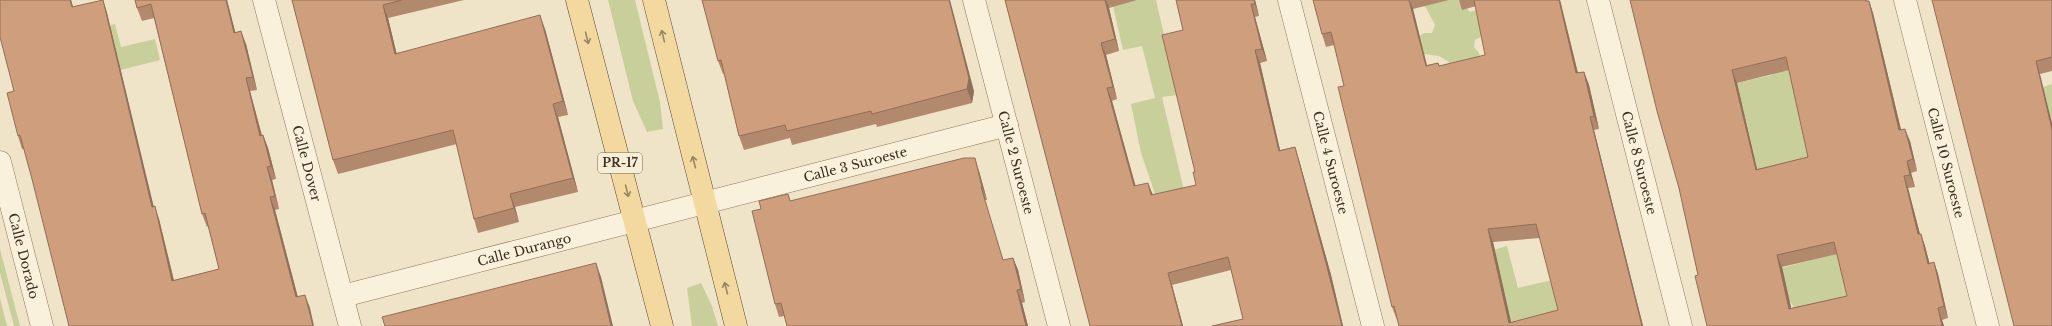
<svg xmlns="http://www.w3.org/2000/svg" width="2052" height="326" viewBox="0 0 2052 326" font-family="'Libre Baskerville',serif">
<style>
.green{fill:#c9cf9b}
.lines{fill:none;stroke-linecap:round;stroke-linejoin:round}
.street-casing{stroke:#8d765c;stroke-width:23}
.primary-casing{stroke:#5b4430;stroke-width:23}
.street{stroke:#faf1dc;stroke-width:22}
.primary{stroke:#f3d9a0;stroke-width:22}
.wall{fill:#b2896c;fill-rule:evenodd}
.shaded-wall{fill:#916f58}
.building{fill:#cf9f7d;stroke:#916f58;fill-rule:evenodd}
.oneway{stroke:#988460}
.labels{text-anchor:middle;stroke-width:3;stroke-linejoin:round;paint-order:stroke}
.shield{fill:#f7eed8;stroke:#756857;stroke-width:1}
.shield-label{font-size:12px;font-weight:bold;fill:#3d2e20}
.street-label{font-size:13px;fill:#3d2e20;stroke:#f7eed8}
</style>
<rect width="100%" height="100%" fill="#f0e4c8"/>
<g class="green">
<path d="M608 0H635L660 102 663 129 647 132 633 101Z"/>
<path d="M1135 0H1156L1178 95 1162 97 1191 220 1155 194 1141 153 1131 104 1155 98 1142 46 1123 50 1113 6Z"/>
<path d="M1443 0H1460L1470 12 1483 8 1485 35 1475 40 1474 47 1479 53 1481 61 1447 71 1449 62 1439 56 1424 54 1420 36 1424 33H1432L1435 25 1426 8 1422 4Z"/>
<path d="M115 24 121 47 155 39 160 60 89 78 76 35Z"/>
<path d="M1786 48 1863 294 1795 309 1789 300 1782 268 1819 258 1753 183 1750 137 1737 83 1772 75 1768 52Z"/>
<path d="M2052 84V124L2043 87Z"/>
<path d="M1507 246 1518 288 1552 280 1563 324 1554 326H1497L1480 254Z"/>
<path d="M0 249 20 326H14L0 273Z"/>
<path d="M701 283 712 306 718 326H692L687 288Z"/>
<path d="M0 298 7 326H0Z"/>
</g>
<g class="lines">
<g class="street-casing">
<g id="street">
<path id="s1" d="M264 0 350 326"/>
<path id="s2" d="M974 0 1059 326"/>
<path id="s3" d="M1289 0 1373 326"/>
<path id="s4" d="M1598 0 1681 326"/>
<path id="s5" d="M1905 0 1988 326"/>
<path id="s6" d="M0 162 42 326"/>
<path id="s7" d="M343 296 1007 125"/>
</g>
</g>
<g class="primary-casing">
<g id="primary">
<path d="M577 0 662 326"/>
<path d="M654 0 736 326"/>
</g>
</g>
<use href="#street" class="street"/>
<use href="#primary" class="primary"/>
</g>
<g class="wall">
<path d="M0 0H71L73 7 103 0 107 13 153 206 159 219 174 280 219 269 208 226 207 227 202 214 154 18 142 21 137 8 135 0H227L235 33 246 44 257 90 250 91 262 135H263L268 148 276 179 272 180 279 209 275 210 298 297 310 308 69 326 32 179 24 149H22L18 136 14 91Z"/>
<path d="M292 0H464L388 18 396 53 545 29 568 115 558 117 578 192 515 207 519 222 478 233 474 219 457 144 338 174 333 160Z"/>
<path d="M702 0 974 91 972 103 877 127 876 124 792 145 790 138 744 150 739 136 724 74H723L718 61Z"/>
<path d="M1005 0H1137L1109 8 1119 51 1106 55 1117 99 1112 101 1135 186 1153 195 1196 185 1183 30 1176 0H1255L1259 16 1255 17 1267 61 1260 63 1280 150 1295 147 1299 160 1331 275 1343 326H1212L1243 319 1231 270 1172 285 1183 326H1090Z"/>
<path d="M1313 0H1449L1413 9 1427 65 1438 63 1440 66 1485 55 1476 6 1462 10 1459 0H1560L1578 73 1584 72 1589 85 1599 129 1594 130 1643 326H1399L1398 319 1397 320 1392 307 1344 86 1334 45 1326 47 1322 34ZM1540 238 1558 310 1511 323 1493 242Z"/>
<path d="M1630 0H1867V1H1869L1873 13 1901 130 1910 141 1917 171 1911 173 1915 187 1908 188 1920 234H1921L1925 246 1929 263 1934 262 1938 274 1948 318 1942 320 1944 326H1707L1698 275 1679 188ZM1789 70 1808 157 1757 169 1737 83ZM1837 254 1847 296 1791 308 1782 267Z"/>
<path d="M1932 0H2052V71L2040 74Z"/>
<path d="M979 171 987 200H985L1003 260 1013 258 1018 270 1025 302 1022 303 1028 326H787L784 316 779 317 775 304 761 209 788 194 790 201Z"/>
</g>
<g class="shaded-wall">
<path d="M70 0H71L77 20 72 7Z"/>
<path d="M103 0 107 13 157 220 152 207Z"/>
<path d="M226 0H227L239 46 234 33Z"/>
<path d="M949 0H950L974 91 972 103 967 89Z"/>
<path d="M1105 0H1106L1109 8 1119 51 1115 39Z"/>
<path d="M1254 0H1255L1259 16 1255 4Z"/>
<path d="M1409 0 1413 9 1430 79 1426 66Z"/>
<path d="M1559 0H1560L1581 86 1576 73Z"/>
<path d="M1869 1 1873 13 1904 142 1899 130Z"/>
<path d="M1251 4 1255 17 1267 61 1262 49Z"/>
<path d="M383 5 388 18 400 67 395 54Z"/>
<path d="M540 15 545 29 568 115 563 101Z"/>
<path d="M241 31 246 44 257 90 253 77Z"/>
<path d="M1101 43 1106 55 1117 99 1113 87Z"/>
<path d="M1255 50 1260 63 1283 163 1279 151Z"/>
<path d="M2036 61 2040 74 2052 123V130Z"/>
<path d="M1732 70 1737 83 1760 182 1756 170Z"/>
<path d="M1584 72 1589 85 1599 129 1594 116Z"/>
<path d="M246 78 250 91 265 149 260 136Z"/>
<path d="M1107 88 1112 101 1139 198 1134 186Z"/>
<path d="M553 104 558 117 578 192 573 178Z"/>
<path d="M1590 117 1594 130 1643 326H1642Z"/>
<path d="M1905 129 1910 141 1917 171 1913 159Z"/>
<path d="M263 135 268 148 276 179 271 166Z"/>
<path d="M1295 147 1299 160 1331 275 1343 326H1342Z"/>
<path d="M975 158 979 171 987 200 982 187Z"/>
<path d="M1907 161 1911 173 1915 187 1910 175Z"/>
<path d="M267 167 272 180 279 209 275 196Z"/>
<path d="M1904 176 1908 188 1923 246 1918 234Z"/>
<path d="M1148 183 1153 195H1151Z"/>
<path d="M510 194 515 207 519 222 514 208Z"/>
<path d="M270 197 275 210 301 310 296 297Z"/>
<path d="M155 206 159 219 177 294 172 281Z"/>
<path d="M1488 229 1493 242 1512 326 1509 323Z"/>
<path d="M1921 234 1925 246 1933 276 1928 264Z"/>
<path d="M1777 255 1782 267 1794 321 1789 309Z"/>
<path d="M1013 258 1018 270 1025 302 1021 289Z"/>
<path d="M1934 262 1938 274 1948 318 1944 306Z"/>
<path d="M596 263 601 277 613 326H611Z"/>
<path d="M1168 273 1172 285 1183 326H1182Z"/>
<path d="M1017 290 1022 303 1028 326H1026Z"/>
<path d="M305 295 310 308 314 326H313Z"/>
<path d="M1938 308 1944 326H1942Z"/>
</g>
<g class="building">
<path d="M0 0H70L72 7 103 0 152 207 155 206 172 281 219 269 205 213 202 214 151 4 137 8 135 0H226L234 33 241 31 253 77 246 78 260 136 263 135 271 166 267 167 275 196 270 197 296 297 305 295 313 326H69L32 179 20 135 18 136 7 93 14 91 0 37Z"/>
<path d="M292 0H402L383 5 395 54 540 15 563 101 553 104 573 178 510 194 514 208 474 219 453 130 333 160Z"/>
<path d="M702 0H949L969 78 967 89 872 114 871 111 787 131 785 125 739 136 721 60 718 61Z"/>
<path d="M1005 0H1105L1115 39 1101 43 1113 87 1107 88 1134 186 1148 183 1151 195 1196 185 1193 172H1195L1162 35 1183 30 1176 0H1254L1255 4H1251L1262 49 1255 50 1279 151 1295 147 1326 263 1342 326H1212L1243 319 1228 257 1168 273 1182 326H1090Z"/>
<path d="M1313 0H1409L1426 66 1438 63 1439 66 1485 55 1474 0H1559L1576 73 1584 72 1594 116 1590 117 1642 326H1399L1394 306 1392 307 1338 87 1344 86 1331 32 1322 34ZM1536 224 1558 310 1509 323 1488 229Z"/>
<path d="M1630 0H1865L1866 1H1869L1899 130 1905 129 1913 159 1907 161 1910 175 1904 176 1918 234H1921L1928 264 1934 262 1944 306 1938 308 1942 326H1707L1695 276 1698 275 1679 188 1657 111ZM1786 57 1808 157 1756 170 1732 70ZM1834 242 1847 296 1789 309 1777 255Z"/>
<path d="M1932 0H2052V57L2036 61 2052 130V326H2014Z"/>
<path d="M964 158H975L982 187H981L1003 260 1013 258 1021 289 1017 290 1026 326H787L781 303 775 304 752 211 761 209 759 201 788 194 790 201Z"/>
<path d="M596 263 611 326H385L382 317Z"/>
</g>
<defs><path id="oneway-shaft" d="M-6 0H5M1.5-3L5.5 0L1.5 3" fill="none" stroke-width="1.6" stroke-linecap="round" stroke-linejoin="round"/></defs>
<g class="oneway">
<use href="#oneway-shaft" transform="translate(663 36) rotate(-104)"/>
<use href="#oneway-shaft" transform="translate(587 38) rotate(76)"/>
<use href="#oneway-shaft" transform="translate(694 162) rotate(-104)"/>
<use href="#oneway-shaft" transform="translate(627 191) rotate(76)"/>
<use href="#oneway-shaft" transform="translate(726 288) rotate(-104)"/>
</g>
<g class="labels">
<rect class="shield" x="598" y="153" width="44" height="20" rx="3"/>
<g class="shield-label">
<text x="620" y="167">PR-17</text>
</g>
<g class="street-label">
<text dy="5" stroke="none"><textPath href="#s1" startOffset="169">Calle Dover</textPath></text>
<text dy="5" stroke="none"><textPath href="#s2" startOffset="168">Calle 2 Suroeste</textPath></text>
<text dy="5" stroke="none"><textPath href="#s3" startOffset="168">Calle 4 Suroeste</textPath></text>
<text dy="5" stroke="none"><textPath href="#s4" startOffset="168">Calle 8 Suroeste</textPath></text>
<text dy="5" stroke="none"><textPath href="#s5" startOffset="168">Calle 10 Suroeste</textPath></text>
<text dy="5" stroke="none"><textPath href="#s7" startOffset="529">Calle 3 Suroeste</textPath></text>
<text dy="5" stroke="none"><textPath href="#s7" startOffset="187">Calle Durango</textPath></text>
<text dy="5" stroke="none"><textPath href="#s6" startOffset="97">Calle Dorado</textPath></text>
</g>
</g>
</svg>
